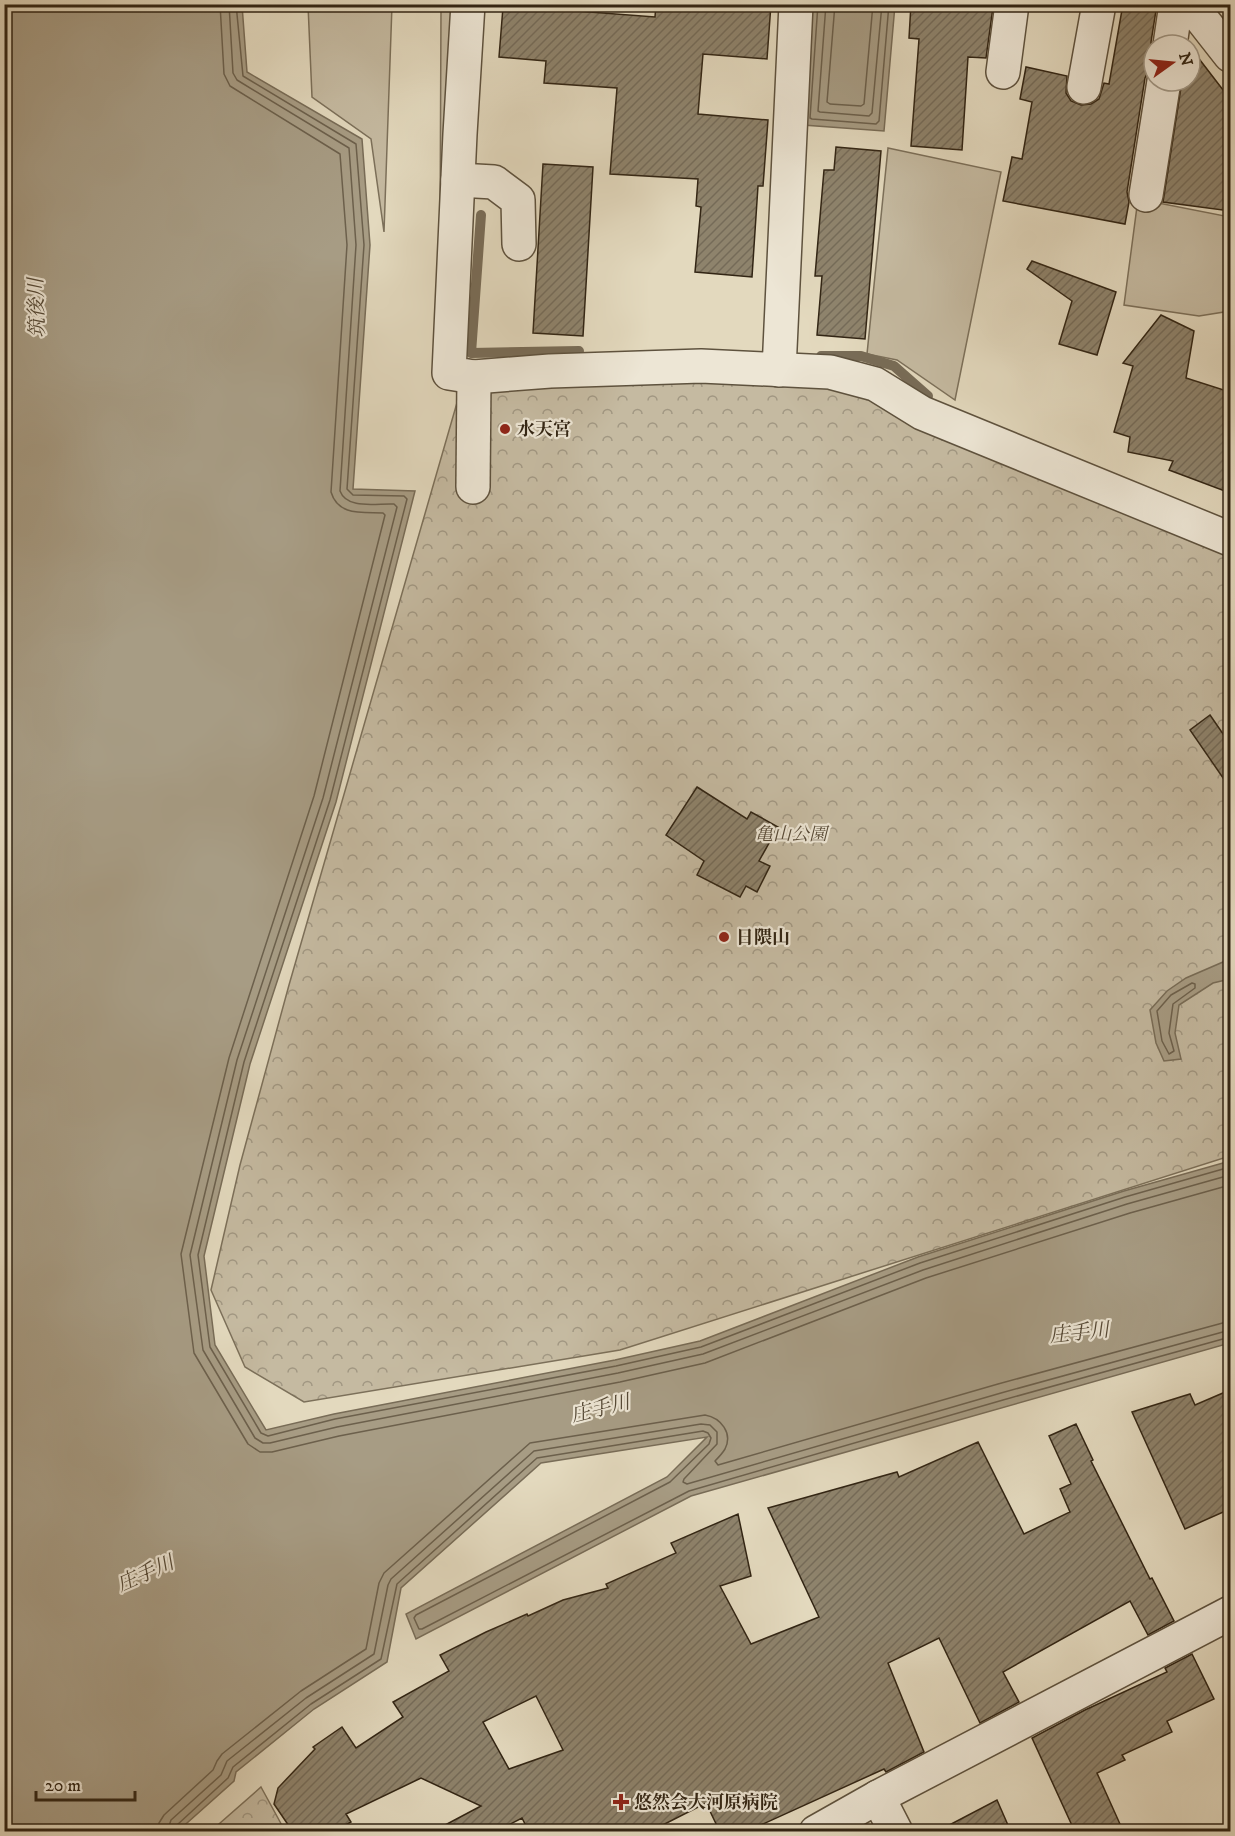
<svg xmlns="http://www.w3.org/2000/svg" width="1235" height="1836" viewBox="0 0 1235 1836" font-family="'IM FELL DW Pica','Noto Serif JP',serif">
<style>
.grass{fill:#c5baa1;stroke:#7c705a;stroke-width:1.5}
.forest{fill:url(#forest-crowns);stroke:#7c705a;stroke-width:1.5}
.water{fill:#a79c84;stroke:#786c57;stroke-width:1.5}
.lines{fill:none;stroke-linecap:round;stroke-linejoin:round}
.shore{stroke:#6c604c;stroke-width:1.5}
.stream{stroke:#786c57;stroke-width:10}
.building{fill:url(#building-hatch);stroke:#322514;stroke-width:1.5;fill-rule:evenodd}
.minor-casing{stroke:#5e523e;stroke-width:36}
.minor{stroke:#ede6d5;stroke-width:33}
.poi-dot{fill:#8f2418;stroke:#ede6d5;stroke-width:2}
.labels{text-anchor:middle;stroke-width:4.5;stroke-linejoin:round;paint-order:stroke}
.poi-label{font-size:18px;font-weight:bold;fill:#322514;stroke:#ede6d5;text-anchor:start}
.park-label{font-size:18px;font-style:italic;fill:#574a37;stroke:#ede6d5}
.water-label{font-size:20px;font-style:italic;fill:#554936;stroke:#ede6d5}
</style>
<defs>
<pattern id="forest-crowns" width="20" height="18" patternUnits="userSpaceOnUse" patternTransform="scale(1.5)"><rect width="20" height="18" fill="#c5baa1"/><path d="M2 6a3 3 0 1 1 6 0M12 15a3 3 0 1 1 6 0" fill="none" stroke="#a19782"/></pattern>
<pattern id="building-hatch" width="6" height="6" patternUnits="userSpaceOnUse" patternTransform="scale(1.5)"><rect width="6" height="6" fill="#8e836c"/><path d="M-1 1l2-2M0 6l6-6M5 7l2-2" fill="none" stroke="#756b58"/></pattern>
</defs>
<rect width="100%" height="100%" fill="#e3d9be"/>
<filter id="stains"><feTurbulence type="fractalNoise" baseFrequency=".00333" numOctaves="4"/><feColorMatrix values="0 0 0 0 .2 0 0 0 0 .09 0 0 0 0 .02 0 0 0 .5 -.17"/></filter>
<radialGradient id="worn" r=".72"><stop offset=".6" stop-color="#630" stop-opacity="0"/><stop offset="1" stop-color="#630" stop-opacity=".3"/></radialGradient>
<g class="grass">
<path d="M308 5H392L384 232 371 139 312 97Z"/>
<path d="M441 10 460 11 440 240Z"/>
<path d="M888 148 1001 172 955 400 897 360 867 354Z"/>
<path d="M1138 199 1230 217V311L1199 316 1124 305Z"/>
</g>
<g class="forest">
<path d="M465 375 832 381 1230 539V1156L620 1350 304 1402 245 1367 211 1290 240 1165 289 985Z"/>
<path d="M261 1787 285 1831H211Z"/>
</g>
<g class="water">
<path d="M5 4 242 5 247 72 362 139 370 245 353 489 415 491 336 802 250 1064 204 1256 215 1345 266 1430 334 1414 615 1360 700 1341 918 1257 1124 1191 1230 1161V1343L691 1496 416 1639 406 1614 667 1477 707 1437 541 1463 401 1588 387 1662 314 1709 236 1772 234 1781 178 1831H5Z"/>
<path d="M812 5H895L884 131 803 125Z"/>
<path d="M1230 959V979L1213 983 1179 1005 1175 1033 1181 1059 1164 1061 1156 1043 1150 1010 1167 991 1186 978Z"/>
</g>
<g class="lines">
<g class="shore">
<path d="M220 4 224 74 230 86 340 154 347 245 331 492C338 516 362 512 383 513L385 515 314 796 229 1058 181 1254 194 1353 248 1444 260 1452H272L339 1436 620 1382 705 1363 926 1278 1130 1213 1230 1185"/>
<path d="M229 4 233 73 237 80 349 148 356 245 340 491C347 510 377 503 394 504L397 507 323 798 237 1060 190 1255 203 1350 255 1438 263 1443H270L337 1427 618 1373 703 1354 923 1270 1127 1204 1230 1175"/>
<path d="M236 4 243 76 356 144 364 245 347 489 353 495 404 496 407 499 330 800 244 1062 198 1255 210 1347 261 1433 268 1436 335 1419 616 1366 701 1347 920 1263 1125 1197 1230 1167"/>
<path d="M818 4 810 118 812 119 876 124 879 121 889 4"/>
<path d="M826 4 818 111 820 112 869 116 872 113 882 4"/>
<path d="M835 4 827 102 830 104 861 106 864 104 873 4"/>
<path d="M1192 983 1195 984V988L1173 1004 1169 1033 1174 1051 1169 1054 1162 1041 1157 1011 1171 995Z"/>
<path d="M158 1832 159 1823 164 1815 213 1770 217 1761 222 1754 301 1691 366 1649 379 1583 384 1573 530 1443 705 1415C721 1418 733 1433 725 1449 722 1454 718 1458 715 1461L718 1465 998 1384 1230 1321"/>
<path d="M167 1832 171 1820 221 1775 227 1761 306 1698 374 1654 388 1585 391 1579 534 1451 701 1424 710 1425 717 1432V1444L684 1479 683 1482 687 1484 1001 1393 1230 1330"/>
<path d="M175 1832 177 1825 228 1778 233 1767 311 1704 381 1659 397 1584 537 1458 703 1431 708 1433 711 1438 709 1444 670 1482 416 1615 414 1618 419 1629H422L689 1491 1003 1400 1230 1337"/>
</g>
<g class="stream">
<path d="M481 215 471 353 579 351"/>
<path d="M821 356H861L894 366 928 396"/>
</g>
</g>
<g class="building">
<path d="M656 4 719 8V4H771L767 59 703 54 698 114 768 120 763 186H758L752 277 695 272 701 207 696 206 698 179 610 174 617 88 544 83 546 61 499 57 503 7 550 11V9L655 17Z"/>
<path d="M911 4H958L993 7 986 58 968 57 962 150 911 146 919 39 909 38Z"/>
<path d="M1123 4H1157L1151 42 1154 66 1149 70 1145 78 1127 192 1129 202 1125 224 1003 201 1012 157 1022 159 1032 102 1020 99 1026 67 1067 76 1066 93 1071 101 1081 105 1091 104 1099 99 1104 83 1109 84Z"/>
<path d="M1190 47 1230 99V211L1163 202 1182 81H1190Z"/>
<path d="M836 147 881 151 865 339 817 335 822 276H815L824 170H834Z"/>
<path d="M543 164 593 167 583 336 533 333Z"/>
<path d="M1032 261 1116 292 1097 355 1059 344 1072 301 1027 269Z"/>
<path d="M1161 315 1194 331 1186 378 1230 392V493L1169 470 1173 461 1128 452 1130 437 1114 432 1133 366 1123 363Z"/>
<path d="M1210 715 1230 744V788L1190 730Z"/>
<path d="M697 787 747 819 751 812 778 827 759 861 770 866 757 892 746 886 740 897 697 875 704 861 666 835Z"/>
<path d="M1230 1390V1509L1185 1529 1132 1412 1190 1394 1195 1405Z"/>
<path d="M1076 1424 1093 1460 1091 1461 1150 1579 1152 1578 1174 1621 1148 1635 1130 1601 1003 1672 1019 1702 980 1723 939 1638 888 1663 924 1752 886 1772 884 1769 761 1825 764 1832H720L706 1803 649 1832H529L522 1818 495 1832H432L481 1806 421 1778 346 1814 351 1822 333 1832H293L274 1804 278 1788 315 1749 313 1747 342 1727 356 1748 403 1717 393 1702 449 1671 440 1655 486 1632 527 1614 528 1616 563 1600 608 1588 606 1584 676 1553 671 1543 738 1514 751 1576 720 1586 751 1644 819 1617 768 1508 897 1472 899 1477 978 1442 1024 1534 1070 1512 1060 1489 1071 1484 1049 1436ZM536 1696 563 1750 509 1769 483 1722Z"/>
<path d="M1192 1654 1214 1699 1167 1721 1172 1732 1122 1755 1125 1760 1097 1773 1120 1824 1102 1832H1075L1032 1738 1085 1710 1167 1672 1165 1668Z"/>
<path d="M997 1800 1011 1832H936Z"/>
</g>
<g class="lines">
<g class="minor-casing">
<g id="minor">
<path d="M468 4 460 134 449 373 474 377 550 371 701 366 830 372 875 384 922 413 1230 539"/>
<path d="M1190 4 1230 55"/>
<path d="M1170 45 1176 4"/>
<path d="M1003 72 1012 4"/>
<path d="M1084 87 1099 4"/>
<path d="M458 180 494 182 518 200 519 244"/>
<path d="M1146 195 1164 81"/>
<path d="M779 370 796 4"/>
<path d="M473 487 474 377"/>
<path d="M878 1797 896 1832"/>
<path d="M816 1832 878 1797 1230 1613"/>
</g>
</g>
<use href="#minor" class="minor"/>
</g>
<g class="poi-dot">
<circle cx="505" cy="429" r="6"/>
<circle cx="724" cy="937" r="6"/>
<path d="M618 1793h6v6h6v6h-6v6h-6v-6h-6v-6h6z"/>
</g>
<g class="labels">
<g class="poi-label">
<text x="517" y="435">水天宮</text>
<text x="736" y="943">日隈山</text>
<text x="634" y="1808">悠然会大河原病院</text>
</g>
<g class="park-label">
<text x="791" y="840">亀山公園</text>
</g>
<g class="water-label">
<text transform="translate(36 308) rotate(-92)" y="7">筑後川</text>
<text transform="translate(1079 1332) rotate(-6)" y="7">庄手川</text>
<text transform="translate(600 1408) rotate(-14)" y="7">庄手川</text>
<text transform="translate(145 1573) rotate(-24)" y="7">庄手川</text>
</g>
</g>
<rect width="1235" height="1836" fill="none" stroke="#e3d9be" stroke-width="24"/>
<rect x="6" y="6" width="1223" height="1824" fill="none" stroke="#322514" stroke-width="3"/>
<rect x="12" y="12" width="1211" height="1812" fill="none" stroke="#322514" stroke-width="1.5"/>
<g transform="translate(1172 63) rotate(75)"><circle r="28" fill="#ede6d5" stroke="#a29988" stroke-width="1.5"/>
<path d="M0-4.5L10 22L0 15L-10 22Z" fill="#8f2418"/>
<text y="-9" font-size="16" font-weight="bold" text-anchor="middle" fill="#322514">N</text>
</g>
<path d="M36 1791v9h99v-9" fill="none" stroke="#322514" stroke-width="3"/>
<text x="45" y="1791" font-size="18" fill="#322514" stroke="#ede6d5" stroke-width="4.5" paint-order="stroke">20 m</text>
<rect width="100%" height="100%" filter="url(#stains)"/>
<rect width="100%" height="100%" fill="url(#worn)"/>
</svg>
